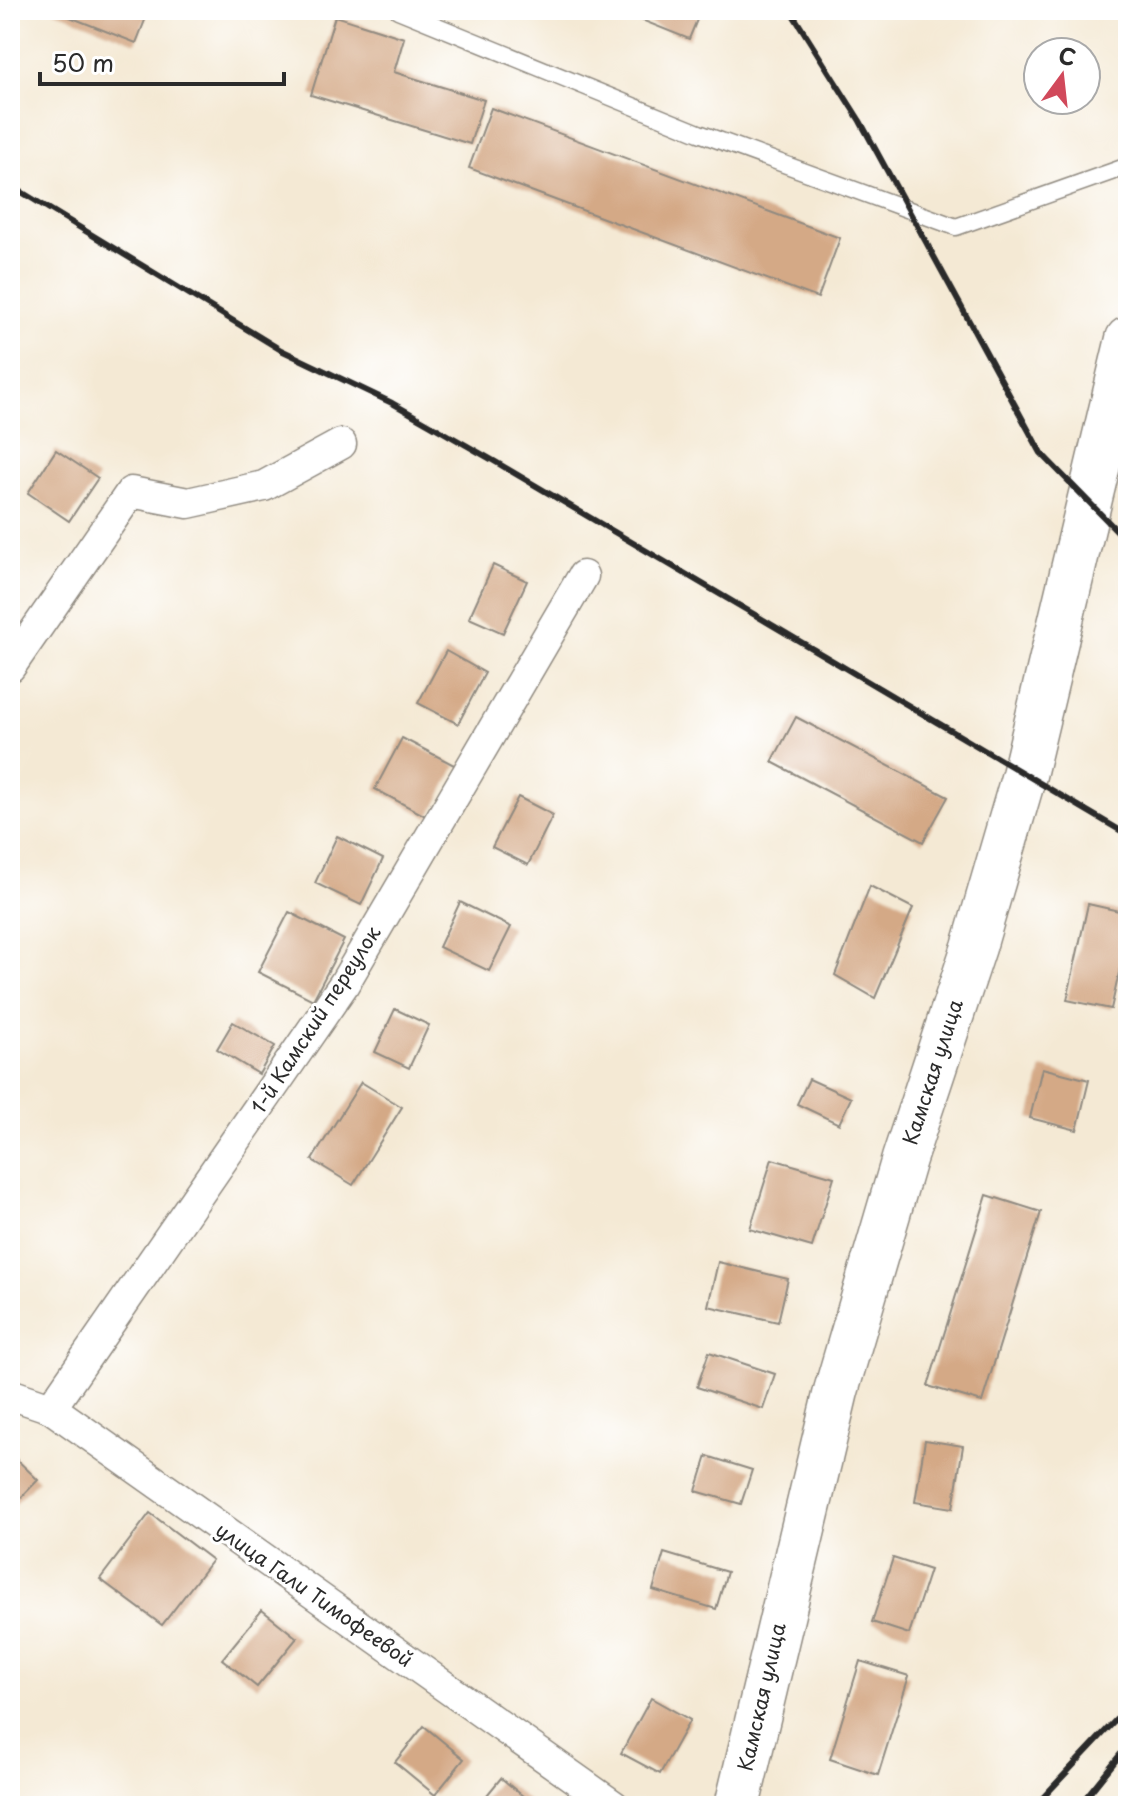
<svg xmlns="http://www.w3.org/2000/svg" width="1138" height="1816" viewBox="0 0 1138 1816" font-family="'Playpen Sans',sans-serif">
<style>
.building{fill:#d4a986}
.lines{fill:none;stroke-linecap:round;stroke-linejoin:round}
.service-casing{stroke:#908a80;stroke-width:19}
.minor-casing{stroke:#908a80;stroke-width:33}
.secondary-casing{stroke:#908a80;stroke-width:47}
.service{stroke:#fff;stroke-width:16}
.minor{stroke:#fff;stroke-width:30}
.secondary{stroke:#fff;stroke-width:44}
.rail{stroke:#2b2b2b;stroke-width:6}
.labels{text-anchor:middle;stroke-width:6;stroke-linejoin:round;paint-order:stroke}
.street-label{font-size:20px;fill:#2b2b2b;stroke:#fff}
</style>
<rect width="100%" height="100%" fill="#fff"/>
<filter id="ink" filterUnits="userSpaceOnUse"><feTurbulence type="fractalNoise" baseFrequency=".0125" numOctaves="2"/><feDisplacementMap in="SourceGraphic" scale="16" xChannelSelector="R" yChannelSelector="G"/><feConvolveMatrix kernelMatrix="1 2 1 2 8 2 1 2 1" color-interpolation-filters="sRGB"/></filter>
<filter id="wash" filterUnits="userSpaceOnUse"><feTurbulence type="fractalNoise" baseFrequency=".006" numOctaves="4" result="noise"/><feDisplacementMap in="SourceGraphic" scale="32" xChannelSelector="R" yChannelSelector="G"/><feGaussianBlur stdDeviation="1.8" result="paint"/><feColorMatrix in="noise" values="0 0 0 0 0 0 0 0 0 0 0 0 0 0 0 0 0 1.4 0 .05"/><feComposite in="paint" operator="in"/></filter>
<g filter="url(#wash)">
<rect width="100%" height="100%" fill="#f4e9d4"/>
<g id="blocks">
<g class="building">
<path d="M52 10H149L136 43Z"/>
<path d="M631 10H701L689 39 629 15Z"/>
<path d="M335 16 404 38 394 72 484 100 470 144 311 95Z"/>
<path d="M491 108 840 238 818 298 469 168Z"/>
<path d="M56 450 98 478 69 521 28 493Z"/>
<path d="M493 565 527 581 503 633 469 618Z"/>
<path d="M446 651 485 673 458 724 418 703Z"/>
<path d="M796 717 948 797 923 842 772 762Z"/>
<path d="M402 738 456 766 429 818 375 789Z"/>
<path d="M518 797 553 815 528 865 492 847Z"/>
<path d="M337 836 383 859 361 905 315 883Z"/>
<path d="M870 886 913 908 875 998 835 975Z"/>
<path d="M460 902 511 927 489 971 439 947Z"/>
<path d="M1088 904 1128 913V932L1111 1009 1067 1000Z"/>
<path d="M289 912 344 940 313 1000 258 972Z"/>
<path d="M395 1009 429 1025 409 1068 375 1052Z"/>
<path d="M233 1022 275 1046 259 1074 217 1049Z"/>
<path d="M1042 1068 1089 1080 1077 1130 1030 1118Z"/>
<path d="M809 1079 851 1098 839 1124 797 1104Z"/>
<path d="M361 1082 402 1107 353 1185 312 1160Z"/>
<path d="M772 1159 834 1177 812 1247 750 1229Z"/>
<path d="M987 1195 1041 1212 982 1402 928 1386Z"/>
<path d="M718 1262 788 1279 778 1322 708 1306Z"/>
<path d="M709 1352 775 1374 763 1409 697 1387Z"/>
<path d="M925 1440 963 1446 953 1508 915 1502Z"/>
<path d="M10 1453 38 1480 10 1509Z"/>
<path d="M707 1456 752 1470 741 1504 696 1491Z"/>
<path d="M150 1513 212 1560 162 1625 100 1579Z"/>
<path d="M664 1553 727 1572 716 1609 653 1590Z"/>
<path d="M893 1558 930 1570 909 1634 872 1622Z"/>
<path d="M262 1610 297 1638 257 1687 222 1659Z"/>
<path d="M860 1661 909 1676 878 1775 830 1759Z"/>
<path d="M651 1698 690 1720 660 1774 621 1753Z"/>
<path d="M424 1726 464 1759 435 1795 395 1762Z"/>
<path d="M501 1778 535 1806H478Z"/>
</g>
</g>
</g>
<g filter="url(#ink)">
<use href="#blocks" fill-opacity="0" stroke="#908a80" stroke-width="2"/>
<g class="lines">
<g class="service-casing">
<path id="service" d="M398 10 699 133 956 227 1128 166"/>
</g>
<g class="minor-casing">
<g id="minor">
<path d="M10 667 131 492 188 503 264 486 341 444"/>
<path d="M10 1394 51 1408 614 1806"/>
<path d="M51 1408 344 984 583 576"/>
</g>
</g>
<g class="secondary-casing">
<path id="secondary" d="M737 1806 836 1391 904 1159 974 947 1024 775 1128 339"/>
</g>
<use href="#service" class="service"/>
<use href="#minor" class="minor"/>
<use href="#secondary" class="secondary"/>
<g class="rail">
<path d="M790 10 860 121 1041 453 1128 542"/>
<path d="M10 185 281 350 392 403 494 461 1128 835"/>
<path d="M1035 1806 1128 1707"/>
<path d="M1079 1806 1128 1745"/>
</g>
</g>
</g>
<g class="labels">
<g class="street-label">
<text transform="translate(316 1020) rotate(-57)" y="7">1-й Камский переулок</text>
<text transform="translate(933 1072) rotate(-72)" y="7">Камская улица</text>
<text transform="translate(314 1595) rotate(35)" y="7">улица Гали Тимофеевой</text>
<text transform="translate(762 1697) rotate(-77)" y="7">Камская улица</text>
</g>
</g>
<rect width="1138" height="1816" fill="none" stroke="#fff" stroke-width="40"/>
<g transform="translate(1062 76) rotate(15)"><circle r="38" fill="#ffffff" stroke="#aaaaaa" stroke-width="2"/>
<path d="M0-6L14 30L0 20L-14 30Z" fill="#d1495b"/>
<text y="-12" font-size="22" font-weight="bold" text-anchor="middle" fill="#2b2b2b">С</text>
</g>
<path d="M40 72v12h244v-12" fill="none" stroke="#2b2b2b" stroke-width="4"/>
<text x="52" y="72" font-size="24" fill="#2b2b2b" stroke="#ffffff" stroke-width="6" paint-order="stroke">50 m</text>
</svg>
